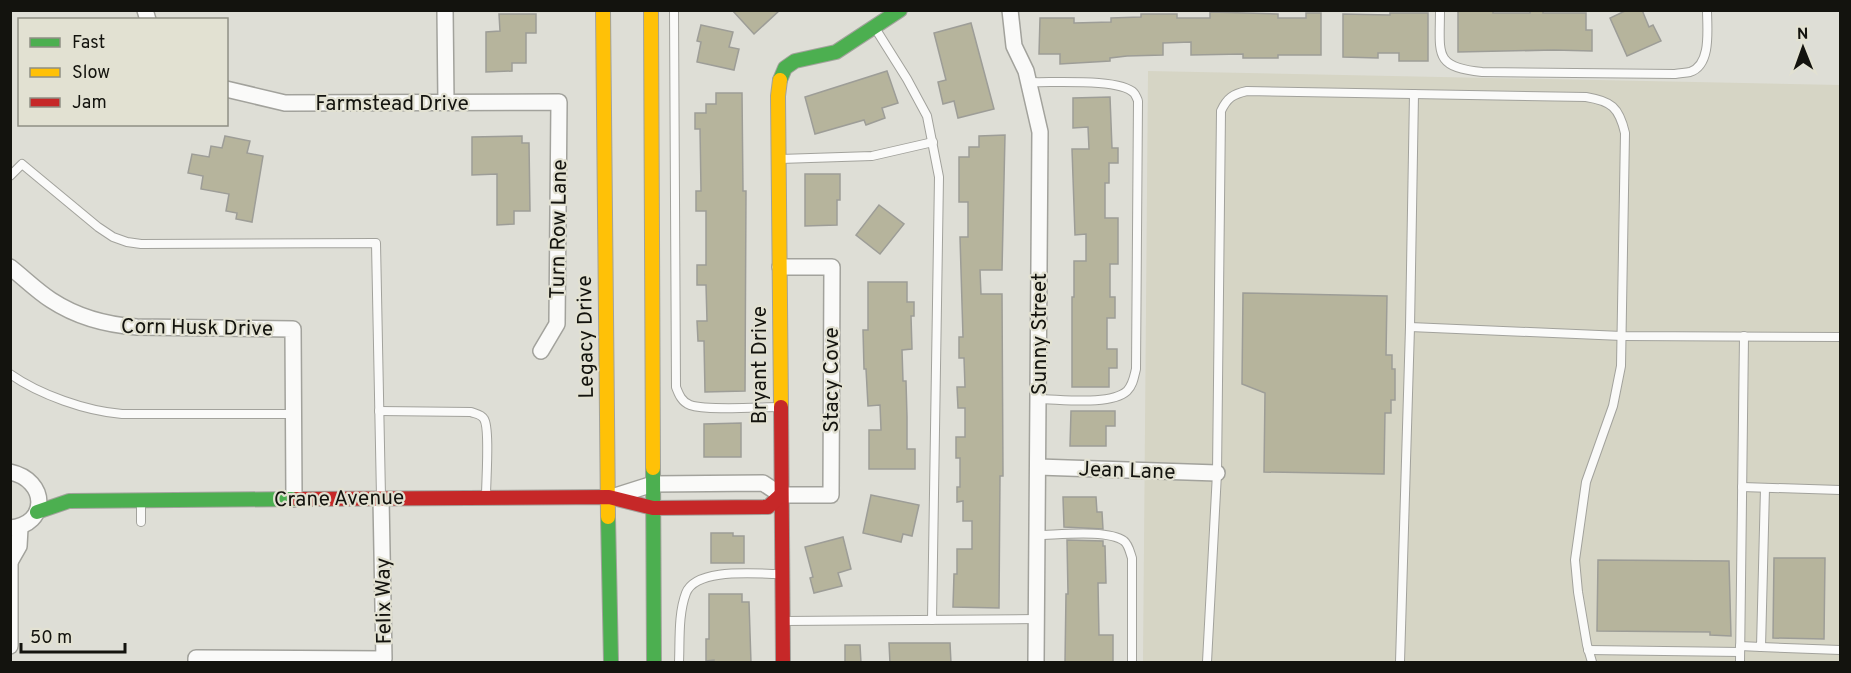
<svg xmlns="http://www.w3.org/2000/svg" width="1851" height="673" viewBox="0 0 1851 673" font-family="Overpass,sans-serif">
<style>
.built{fill:#d6d5c5}
.building{fill:#b6b49c;stroke:#9d9d97;stroke-width:1.5}
.lines{fill:none;stroke-linecap:round;stroke-linejoin:round}
.lane-casing{stroke:#a2a29c;stroke-width:10}
.street-casing{stroke:#a2a29c;stroke-width:18}
.fast-casing{stroke:#a2a29c;stroke-width:16}
.slow-casing{stroke:#a2a29c;stroke-width:16}
.jam-casing{stroke:#a2a29c;stroke-width:16}
.lane{stroke:#fafaf9;stroke-width:8}
.street{stroke:#fafaf9;stroke-width:15}
.fast{stroke:#4caf50;stroke-width:14}
.slow{stroke:#ffc107;stroke-width:14}
.jam{stroke:#c62828;stroke-width:14}
.labels{text-anchor:middle;stroke-width:4.5;stroke-linejoin:round;paint-order:stroke}
.street-label{font-size:21px;fill:#13130e;stroke:#e2e1d2}
</style>
<rect width="100%" height="100%" fill="#deded6"/>
<path class="built" d="M1148 71 1840 85V662H1143Z"/>
<g class="building">
<path d="M732 10H780L754 34Z"/>
<path d="M1458 10H1493V13H1530V10H1543V13H1586V30H1592V51L1554 50 1458 52Z"/>
<path d="M1627 10H1642L1649 27 1653 25 1661 41 1627 56 1610 18Z"/>
<path d="M1210 12 1278 14V18H1306V13H1321V55H1278V58H1243V54L1191 55V42L1163 43V55L1127 56 1110 58V61L1060 64V54H1039L1040 18H1074V23L1111 22V18L1141 17V14H1177V18H1210Z"/>
<path d="M1390 13H1428V61H1399V53H1378V58L1343 57V14L1390 15Z"/>
<path d="M499 14H536V33H526V63H512V71L486 72V32L500 31Z"/>
<path d="M971 23 994 109 958 118 954 101 943 104 938 82 946 80 934 33Z"/>
<path d="M701 25 733 32 729 47 739 49 734 70 697 62 701 42 697 41Z"/>
<path d="M887 71 898 103 882 108 885 118 866 125 864 120 815 134 805 97Z"/>
<path d="M716 93H742L743 191H746L745 391 705 392 704 341H698L697 321H707L706 285H697V265H706V211H696V191H701L700 129H695V113H706V104H716Z"/>
<path d="M1110 97 1112 148H1118V163H1109V183H1105V218H1118V264H1110V297H1115V318H1107V349H1117V368H1109V387H1072V297H1074V261H1086V234L1075 235 1072 149H1089L1088 127 1073 128V98Z"/>
<path d="M1005 135 1002 270H980L981 294H1002L1003 476H1000L999 608 953 607 954 574H957V549H972V521H963V501L957 502V487H960V458H956V437H965V408H958L957 387H965L964 358H959V337H963L960 237H968V202H959V157H969V147H979V136Z"/>
<path d="M225 136 250 141 247 153 263 156 252 222 236 219 237 213 226 211 229 194 201 189 203 176 188 173 192 154 209 157 211 146 222 148Z"/>
<path d="M522 136V143H529L530 211H514V224L497 225V174L472 175V137Z"/>
<path d="M805 174H840V200H837V225L805 226Z"/>
<path d="M879 205 904 224 880 254 856 235Z"/>
<path d="M868 282H907V302H914V316H911L912 349 902 350 903 381H906L907 417V449H915V469H869V430H881L880 405 868 406 866 369H864L863 330H868Z"/>
<path d="M1243 293 1387 296 1386 355H1392V369H1395V400H1391V413H1385L1384 474 1264 472 1265 393 1242 384Z"/>
<path d="M1071 411H1115V426H1106V446H1070Z"/>
<path d="M741 423V457H704V424Z"/>
<path d="M871 495 919 505 912 536 903 534 901 542 863 533Z"/>
<path d="M1063 497H1096L1097 512H1102L1103 529 1064 527Z"/>
<path d="M711 533H733V536H744V563H711Z"/>
<path d="M843 537 851 569 838 573 842 586 814 593 810 578 813 577 805 547Z"/>
<path d="M1067 540 1103 541V546H1105L1106 583H1098L1099 635H1113V663H1065L1066 594H1068Z"/>
<path d="M1774 558H1825L1824 639 1773 638Z"/>
<path d="M1598 560 1729 561 1731 636 1710 635V632L1597 631Z"/>
<path d="M709 594H742V602H749L751 663H714V660L706 661V639H709Z"/>
<path d="M889 643H950L951 663H890Z"/>
<path d="M845 645H860L861 663H845Z"/>
</g>
<g class="lines">
<g class="lane-casing">
<g id="lane">
<path d="M674 10 676 387C679 395 682 402 690 405 707 411 760 407 780 407"/>
<path d="M1440 10C1440 54 1433 67 1482 72L1675 74C1680 73 1685 73 1690 72 1712 65 1707 28 1707 10"/>
<path d="M875 28 907 79 927 116 939 177 932 620"/>
<path d="M1030 82C1051 83 1120 78 1134 93 1135 94 1138 100 1138 101L1136 369C1134 377 1133 385 1127 391 1110 406 1061 399 1038 399"/>
<path d="M780 159 872 156 933 142"/>
<path d="M10 176 22 164 98 227 113 237 127 242 141 244 376 243 381 497"/>
<path d="M1410 327 1622 336 1840 337"/>
<path d="M10 374C40 395 86 411 122 414H293"/>
<path d="M379 411 471 412C476 414 481 414 484 419 490 428 486 482 486 496"/>
<path d="M1742 487 1840 490"/>
<path d="M141 502V522"/>
<path d="M1037 535C1057 535 1108 529 1124 541 1129 545 1130 553 1132 558V662"/>
<path d="M784 621 1037 619"/>
<path d="M1740 646 1761 647 1765 488"/>
<path d="M1761 647 1840 650"/>
<path d="M1588 650 1740 652"/>
<path d="M679 662C680 641 678 614 686 593 696 567 757 574 781 574"/>
<path d="M1207 662 1217 473 1221 111C1227 98 1233 94 1247 91L1586 97C1611 101 1619 107 1625 133L1621 366 1613 406 1586 482 1575 560 1578 592 1587 645 1592 662"/>
<path d="M1400 662 1410 327 1414 94"/>
<path d="M1740 662 1744 336"/>
</g>
</g>
<g class="street-casing">
<g id="street">
<path d="M145 10 148 20"/>
<path d="M445 10 446 102"/>
<path d="M1010 10 1014 46 1026 71 1040 132 1036 662"/>
<path d="M226 89 285 103 559 102 557 324 541 351"/>
<path d="M10 267C24 278 37 291 51 300 77 317 107 325 137 327L293 329 294 499"/>
<path d="M1038 467 1217 473"/>
<path d="M10 472C48 480 49 525 10 528"/>
<path d="M612 497 653 484 763 483 781 495H831L832 267H780"/>
<path d="M10 559V646"/>
<path d="M11 560 19 546 20 528"/>
<path d="M196 662V658L384 659 381 498"/>
</g>
</g>
<g class="fast-casing">
<g id="fast">
<path d="M780 80 785 68 795 61 836 52 900 10"/>
<path d="M653 468 654 662"/>
<path d="M37 512 69 501 297 499"/>
<path d="M608 517 611 662"/>
</g>
</g>
<g class="slow-casing">
<g id="slow">
<path d="M603 10 608 517"/>
<path d="M651 10 653 468"/>
<path d="M780 80 778 96 781 407"/>
</g>
</g>
<g class="jam-casing">
<g id="jam">
<path d="M781 407 783 662"/>
<path d="M297 499 609 497 653 508 768 507 781 495"/>
</g>
</g>
<use href="#lane" class="lane"/>
<use href="#street" class="street"/>
<use href="#fast" class="fast"/>
<use href="#slow" class="slow"/>
<use href="#jam" class="jam"/>
</g>
<g class="labels">
<g class="street-label">
<text x="392" y="110">Farmstead Drive</text>
<text transform="translate(558 229) rotate(-89)" y="7">Turn Row Lane</text>
<text transform="translate(197 327) rotate(1)" y="7">Corn Husk Drive</text>
<text transform="translate(1039 334) rotate(-90)" y="7">Sunny Street</text>
<text transform="translate(585 337) rotate(-91)" y="7">Legacy Drive</text>
<text transform="translate(759 365) rotate(-90)" y="7">Bryant Drive</text>
<text transform="translate(831 380) rotate(-90)" y="7">Stacy Cove</text>
<text transform="translate(1127 470) rotate(2)" y="7">Jean Lane</text>
<text transform="translate(339 498) rotate(-1)" y="7">Crane Avenue</text>
<text transform="translate(383 601) rotate(-91)" y="7">Felix Way</text>
</g>
</g>
<rect width="1851" height="673" fill="none" stroke="#13130e" stroke-width="24"/>
<rect x="18" y="18" width="210" height="108" fill="#e2e1d2" stroke="#8f8f84" stroke-width="1.5"/>
<rect x="30" y="38" width="30" height="9" fill="#4caf50" stroke="#8f8f84" stroke-width="1.5"/>
<text x="72" y="48" font-size="18" fill="#13130e">Fast</text>
<rect x="30" y="68" width="30" height="9" fill="#ffc107" stroke="#8f8f84" stroke-width="1.5"/>
<text x="72" y="78" font-size="18" fill="#13130e">Slow</text>
<rect x="30" y="98" width="30" height="9" fill="#c62828" stroke="#8f8f84" stroke-width="1.5"/>
<text x="72" y="108" font-size="18" fill="#13130e">Jam</text>
<g transform="translate(1803 48) rotate(359)" stroke="#e2e1d2" stroke-width="4.5" paint-order="stroke">
<path d="M0-4.5L10 22L0 15L-10 22Z" fill="#13130e"/>
<text y="-9" font-size="16" font-weight="bold" text-anchor="middle" fill="#13130e">N</text>
</g>
<path d="M21 643v9h104v-9" fill="none" stroke="#13130e" stroke-width="3"/>
<text x="30" y="643" font-size="18" fill="#13130e" stroke="#e2e1d2" stroke-width="4.5" paint-order="stroke">50 m</text>
</svg>
